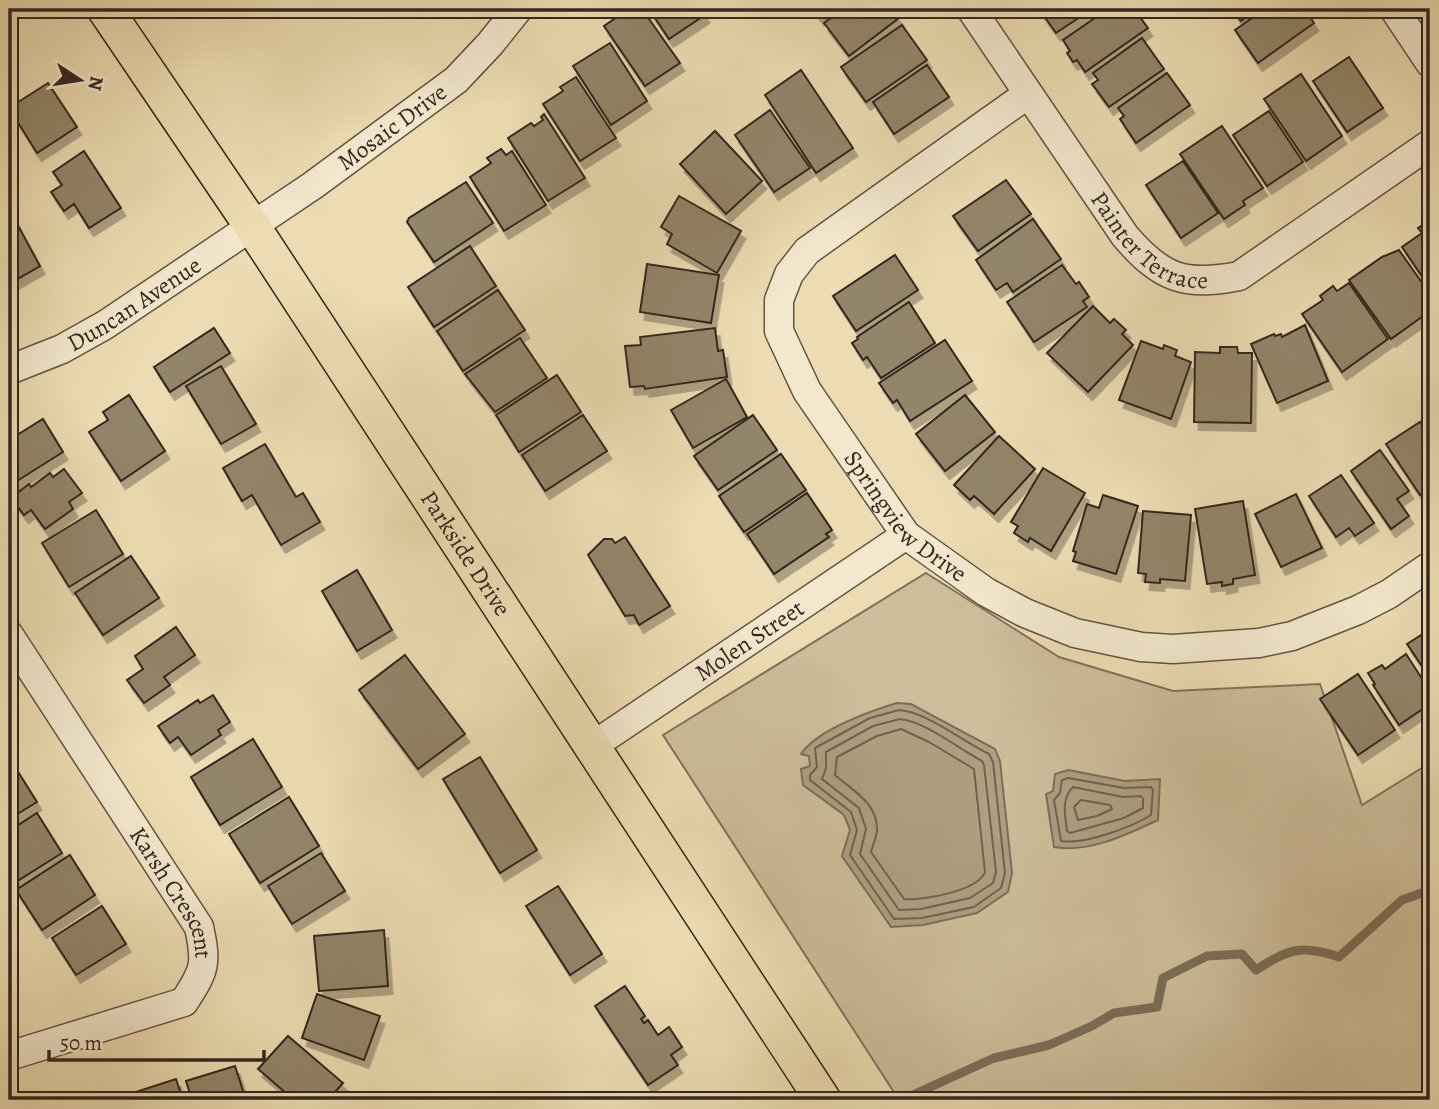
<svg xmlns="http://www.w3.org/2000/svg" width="1439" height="1109" viewBox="0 0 1439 1109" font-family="Alegreya,serif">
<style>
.green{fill:#cdbd9a;stroke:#80725c;stroke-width:2}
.water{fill:#ad9e80;stroke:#7c6e59;stroke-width:2}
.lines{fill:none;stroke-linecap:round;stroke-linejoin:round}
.shore{stroke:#70624f;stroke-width:2}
.stream{stroke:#7c6e59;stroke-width:9}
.building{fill:#93856b;stroke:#32271e;stroke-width:2;filter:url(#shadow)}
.minor-casing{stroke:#615443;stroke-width:31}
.major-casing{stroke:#32271e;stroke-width:38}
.minor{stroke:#f3e8ce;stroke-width:28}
.major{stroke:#eddcb3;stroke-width:35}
.labels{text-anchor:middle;stroke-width:6;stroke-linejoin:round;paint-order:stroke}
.street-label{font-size:24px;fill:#32271e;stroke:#f3e8ce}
</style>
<defs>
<filter id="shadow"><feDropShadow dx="4.5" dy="8" stdDeviation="0" flood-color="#0004"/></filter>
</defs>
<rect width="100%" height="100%" fill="#eddcb3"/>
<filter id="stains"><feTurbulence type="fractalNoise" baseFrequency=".00286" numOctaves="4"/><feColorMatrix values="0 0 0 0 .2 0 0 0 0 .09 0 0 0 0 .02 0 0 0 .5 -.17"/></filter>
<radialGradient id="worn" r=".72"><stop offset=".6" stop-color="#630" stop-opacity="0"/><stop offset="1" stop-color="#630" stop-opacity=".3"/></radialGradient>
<path class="green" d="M926 573 1059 657 1173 691 1320 684 1362 805 1430 763V1100H899L663 735Z"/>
<g class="water">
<path d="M897 703 911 704 995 749 1000 761 1012 873 1008 892 977 913 923 925 891 927 842 856 850 830 844 815 803 785 801 769 810 766 809 756 801 754C817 730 870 711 897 703Z"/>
<path d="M1068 770 1125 781 1160 779 1158 820C1126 835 1089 853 1054 847L1046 794 1053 791 1055 774Z"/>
</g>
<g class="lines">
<g class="shore">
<path d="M899 710C927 712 962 741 989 754L993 762 1005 873 1001 888 974 907 922 918 894 919 850 855 857 830 851 812 810 780V775L817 767 815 748 870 718Z"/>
<path d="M900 719C924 721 959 749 982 761L984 765 996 872 993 883 970 898 921 909 899 910 860 854 866 829 859 808 822 779 826 768V752L873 726Z"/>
<path d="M901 729 929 742 974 769 985 872C978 891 922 901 904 899L871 852C873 845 876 838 877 831 878 803 853 791 835 775L837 757 877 736Z"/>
<path d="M1068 778 1124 788 1151 787 1153 790 1151 815C1132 827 1084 845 1061 841L1054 800 1060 793 1062 780Z"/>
<path d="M1073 787 1123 797 1141 796 1143 799V808L1124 818 1070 833 1067 831C1065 815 1061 799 1073 787Z"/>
<path d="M1081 800 1110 805 1112 809 1097 816 1078 820 1074 807Z"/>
</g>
<path class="stream" d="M904 1099 994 1058 1049 1045 1092 1026 1114 1013 1157 1007 1163 978 1207 956 1242 954 1256 970C1289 949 1301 944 1339 957L1402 900 1430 890"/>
</g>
<g class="building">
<path d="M638 9H642L680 63 645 86 604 26 627 10 631 14Z"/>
<path d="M649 9H701L705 15 669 39Z"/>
<path d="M813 9H833L820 18Z"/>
<path d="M843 9H891L899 18 849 56 824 23Z"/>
<path d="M1039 9H1092L1056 33Z"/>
<path d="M1108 9H1134L1148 28 1085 72 1077 60 1073 62 1067 53 1070 51 1063 40Z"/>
<path d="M1232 9H1258L1241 21Z"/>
<path d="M1265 9H1300L1302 12 1305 10 1314 23 1258 63 1235 30Z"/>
<path d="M902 25 927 60 866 102 841 67Z"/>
<path d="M1142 38 1164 69 1109 107 1092 84 1098 80 1093 73Z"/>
<path d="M610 43 647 101 611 125 573 66Z"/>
<path d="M1349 57 1383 108 1347 132 1313 81Z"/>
<path d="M927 65 949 97 894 134 873 102Z"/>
<path d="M801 70 853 148 816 173 765 95Z"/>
<path d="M1167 73 1190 105 1136 143 1120 119 1124 116 1118 108Z"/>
<path d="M1301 74 1342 136 1306 161 1264 99Z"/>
<path d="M576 77 616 138 580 161 543 104 563 91 560 87Z"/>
<path d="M48 83 77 127 37 153 9 108Z"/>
<path d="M770 110 810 168 774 192 735 135Z"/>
<path d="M1269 111 1303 162 1267 186 1233 135Z"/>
<path d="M544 114 585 178 548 201 508 138 531 123 534 126 543 120 541 117Z"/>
<path d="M1222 126 1263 188 1243 201 1245 205 1224 219 1180 154Z"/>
<path d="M715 131 762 181 726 214 680 164Z"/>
<path d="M501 149 506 155 512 151 546 205 504 231 470 177 491 163 487 158Z"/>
<path d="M84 151 121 208 89 228 74 204 64 211 51 192 62 185 53 172Z"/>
<path d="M1183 161 1218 213 1181 238 1146 185Z"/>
<path d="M1006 180 1031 214 978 251 953 216Z"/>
<path d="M466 182 493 223 434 262 407 222 409 218Z"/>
<path d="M679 196 741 231 717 273 667 244 672 234 661 227Z"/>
<path d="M9 209 40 266 9 284Z"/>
<path d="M1033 219 1061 259 1013 292 1007 283 996 290 976 260Z"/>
<path d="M1430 220V288L1402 247 1422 233 1418 228Z"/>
<path d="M470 246 496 286 434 327 408 287Z"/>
<path d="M1399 250 1430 294V311L1391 339 1349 280 1382 257Z"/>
<path d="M895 255 918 290 856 331 833 296Z"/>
<path d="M647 264 719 275 711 323 640 312Z"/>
<path d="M1062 265 1076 284 1079 282 1089 297 1083 301 1087 307 1034 342 1007 302Z"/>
<path d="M1349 283 1388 339 1342 372 1302 314 1323 300 1320 296 1333 286 1337 291Z"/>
<path d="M498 290 525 330 463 371 437 331Z"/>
<path d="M909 302 935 343 881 378 867 357 863 360 852 343 858 339 857 337Z"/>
<path d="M1093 306 1110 323 1114 319 1126 330 1122 334 1133 345 1088 392 1047 353Z"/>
<path d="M1305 325 1328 381 1277 403 1251 344 1274 334 1275 336 1281 334 1282 337Z"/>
<path d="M214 328 230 353 170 392 154 367Z"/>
<path d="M715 328 718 351 723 350 727 377 645 389 644 386 630 387 625 346 641 345 640 337Z"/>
<path d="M520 338 547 378 495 412 465 374Z"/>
<path d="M945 340 972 381 910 421 897 400 893 403 879 383Z"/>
<path d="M1141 341 1163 349 1164 345 1177 350 1175 356 1191 362 1171 419 1119 400Z"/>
<path d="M1220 347H1237L1238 353H1252L1251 423 1194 422 1195 352 1220 353Z"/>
<path d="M221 366 256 424 221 444 186 386Z"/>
<path d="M557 375 581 412 519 452 496 415Z"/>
<path d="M726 379 747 417 693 448 671 410Z"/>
<path d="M129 395 165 451 121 481 89 432 108 420 103 412Z"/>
<path d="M965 395 995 432 945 471 916 434Z"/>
<path d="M583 415 607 451 545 491 522 455Z"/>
<path d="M753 415 777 450 718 490 694 456Z"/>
<path d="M43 419 63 452 9 486V440Z"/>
<path d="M1420 422 1430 438V487L1420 495 1386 444Z"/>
<path d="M999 436 1035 469 994 514 974 496 970 500 954 485Z"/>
<path d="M265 444 296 497 303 493 320 522 281 545 252 495 242 501 223 468Z"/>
<path d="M1380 450 1409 491 1397 499 1409 516 1391 529 1351 471Z"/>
<path d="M781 454 806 490 744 532 719 496Z"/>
<path d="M1043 468 1085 493 1051 551 1030 538 1028 542 1014 533 1018 526 1011 522Z"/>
<path d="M64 469 82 493 69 502 73 509 45 529 31 510 24 515 11 498 29 484 31 487 50 473 53 477Z"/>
<path d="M1341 475 1374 523 1355 536 1349 528 1336 537 1309 496Z"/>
<path d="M807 493 832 530 826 534 829 537 774 574 747 534Z"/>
<path d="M1296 494 1322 548 1281 567 1255 514Z"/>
<path d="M1103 495 1138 506 1116 574 1073 561 1076 552 1073 551 1087 504 1099 508Z"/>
<path d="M1243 501 1255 575 1233 579V584L1222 586V582L1207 584 1195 509Z"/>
<path d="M96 510 123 554 69 587 42 543Z"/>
<path d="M1143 511 1191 515 1185 581 1160 579V583L1145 582 1146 574 1138 573Z"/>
<path d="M625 537 670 606 639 625 634 615 625 616 588 555 604 539H612L615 543Z"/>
<path d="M131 556 159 598 103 635 75 593Z"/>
<path d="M357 570 392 630 357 651 322 591Z"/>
<path d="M176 627 195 655 164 677 170 685 144 703 127 680 143 669 135 656Z"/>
<path d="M1429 630 1430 633V678L1407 644Z"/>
<path d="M1406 654 1430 691V704L1399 725 1373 685 1375 684 1368 673 1382 665 1385 669Z"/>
<path d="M405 655 465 734 418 769 359 690Z"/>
<path d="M1358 674 1395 730 1358 755 1320 699Z"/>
<path d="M213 695 230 722 218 730 221 735 191 755 178 737 170 743 158 726 198 700 200 703Z"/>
<path d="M253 739 282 787 220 825 191 777Z"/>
<path d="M480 757 537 850 500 873 443 779Z"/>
<path d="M10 759 37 802 9 819V760Z"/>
<path d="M289 797 319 846 260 883 229 834Z"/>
<path d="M37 813 62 853 11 885 9 881V831Z"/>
<path d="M321 853 345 891 292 924 268 886Z"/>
<path d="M70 855 95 895 42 930 16 890Z"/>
<path d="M558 886 602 954 570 975 526 906Z"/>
<path d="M102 906 126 944 76 975 52 938Z"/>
<path d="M384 930 388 986 319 991 314 936Z"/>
<path d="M625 986 645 1016 641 1019 644 1023 648 1020 658 1035 669 1027 682 1047 671 1055 678 1065 648 1085 595 1006Z"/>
<path d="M317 994 380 1016 364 1060 302 1038Z"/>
<path d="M288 1036 343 1083 328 1100H294L258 1069Z"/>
<path d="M235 1066 246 1100H192L186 1081Z"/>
<path d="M176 1079 183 1100H138L136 1092Z"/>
</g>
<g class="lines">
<g class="minor-casing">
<g id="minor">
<path id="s1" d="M971 9 1125 236C1161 278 1184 287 1239 276L1430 144"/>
<path d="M1394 9 1430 63"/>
<path id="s2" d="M1028 94 807 251 789 274 779 300V331L807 391 906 535 986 592 1025 613 1075 633 1141 647 1173 649 1259 643 1292 636 1358 610 1389 594 1430 566"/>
<path id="s3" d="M9 370 62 349 105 325 312 186 456 80 490 44 518 9"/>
<path id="s4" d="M9 635 199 927C207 964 205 970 184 1002L9 1056"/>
<path id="s5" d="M591 747 906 535"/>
</g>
</g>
<g class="major-casing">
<g id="major">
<path id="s6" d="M105 9 252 226 823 1100"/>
</g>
</g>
<use href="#minor" class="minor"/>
<use href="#major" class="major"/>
</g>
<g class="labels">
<g class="street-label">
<text dy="8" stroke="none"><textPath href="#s3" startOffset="455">Mosaic Drive</textPath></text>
<text dy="8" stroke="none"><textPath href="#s1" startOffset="298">Painter Terrace</textPath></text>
<text dy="8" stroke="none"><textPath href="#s3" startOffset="142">Duncan Avenue</textPath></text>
<text dy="8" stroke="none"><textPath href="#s2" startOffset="586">Springview Drive</textPath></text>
<text dy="8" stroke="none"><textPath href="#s6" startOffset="653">Parkside Drive</textPath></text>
<text dy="8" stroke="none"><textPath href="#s5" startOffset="191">Molen Street</textPath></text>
<text dy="8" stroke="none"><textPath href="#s4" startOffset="306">Karsh Crescent</textPath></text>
</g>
</g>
<rect width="1439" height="1109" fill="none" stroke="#eddcb3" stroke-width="35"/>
<rect x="10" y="10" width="1418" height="1088" fill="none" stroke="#32271e" stroke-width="3.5"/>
<rect x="18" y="18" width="1404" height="1074" fill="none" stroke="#32271e" stroke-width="2"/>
<g transform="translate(80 80) rotate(102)" stroke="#f3e8ce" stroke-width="5" paint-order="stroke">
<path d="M0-5L12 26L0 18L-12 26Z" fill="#32271e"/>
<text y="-10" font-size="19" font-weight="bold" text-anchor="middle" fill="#32271e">N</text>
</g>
<path d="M49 1050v10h215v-10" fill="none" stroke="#32271e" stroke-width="3.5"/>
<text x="60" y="1050" font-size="21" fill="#32271e" stroke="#f3e8ce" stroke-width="5" paint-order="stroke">50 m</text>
<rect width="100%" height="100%" filter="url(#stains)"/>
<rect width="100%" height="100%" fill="url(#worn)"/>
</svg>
